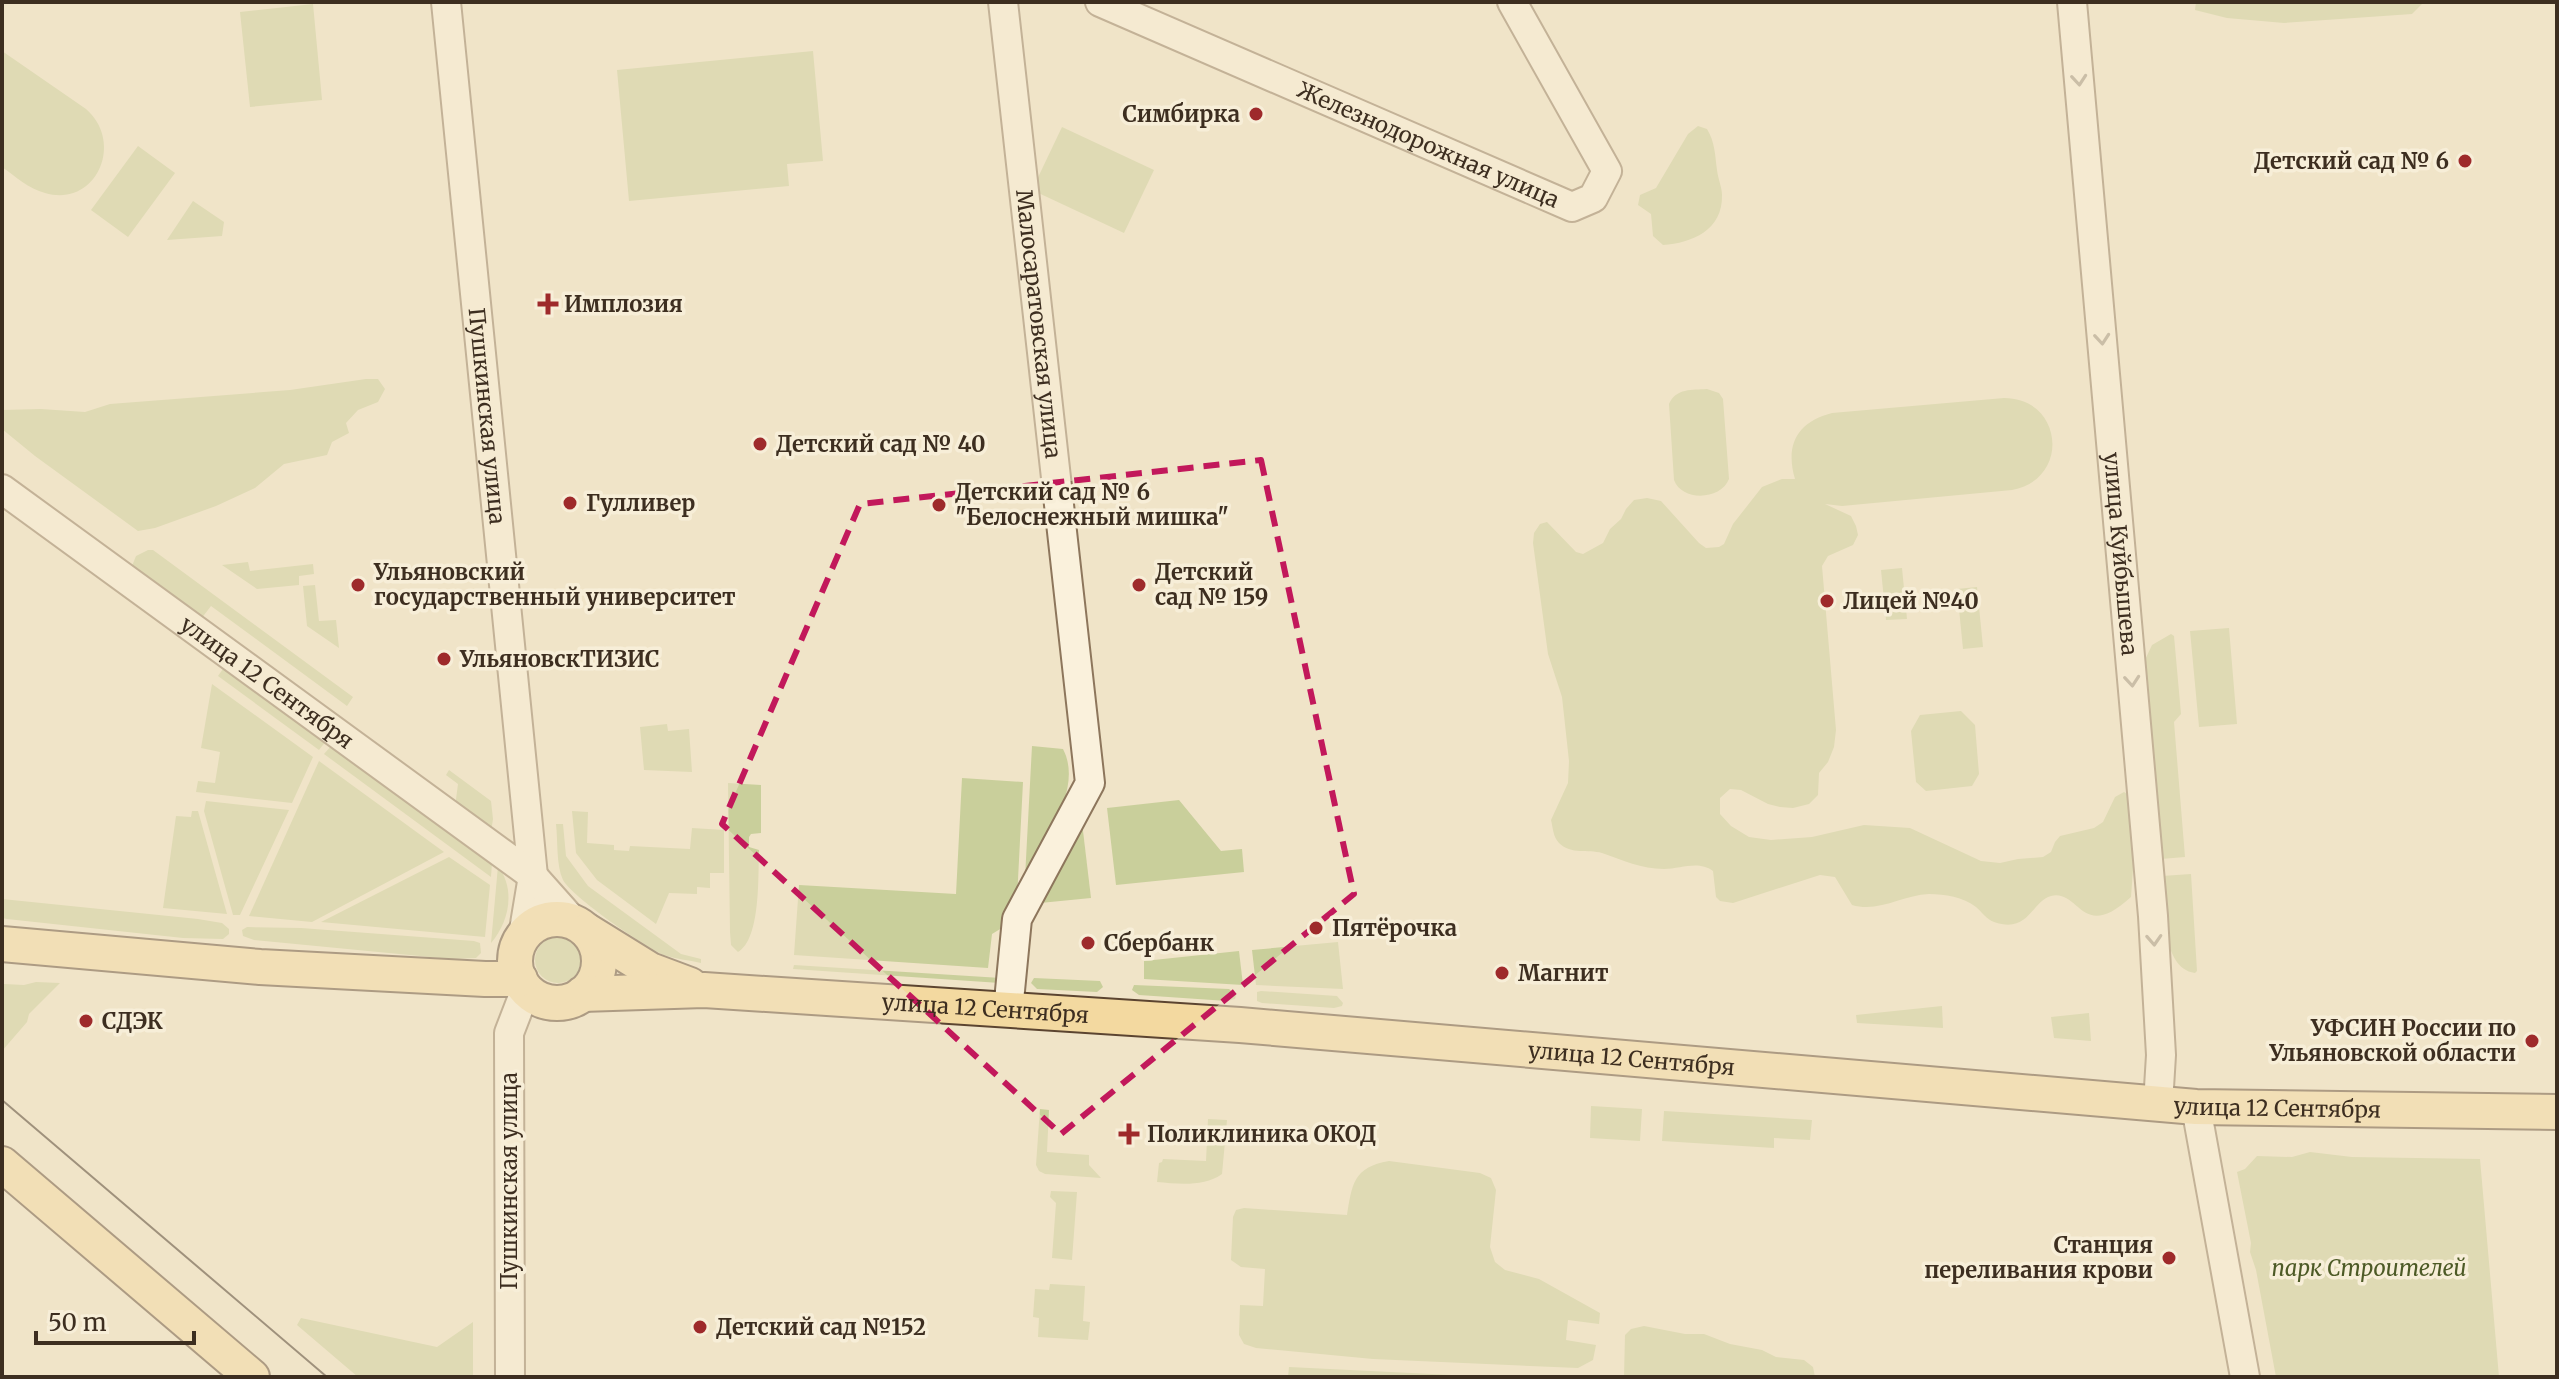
<svg xmlns="http://www.w3.org/2000/svg" width="2559" height="1379" viewBox="0 0 2559 1379" font-family="Merriweather,serif">
<style>
.green{fill:#c9cf9b}
.lines{fill:none;stroke-linecap:round;stroke-linejoin:round}
.minor-casing{stroke:#8d765c;stroke-width:32}
.major-casing{stroke:#5b4430;stroke-width:38}
.minor{stroke:#faf1dc;stroke-width:28}
.major{stroke:#f3d9a0;stroke-width:34}
.tram{stroke:#3d2e20;stroke-width:2}
.oneway{stroke:#9c907e}
.marked{fill:none;stroke:#c2185b;stroke-width:6;stroke-dasharray:16 10;stroke-linejoin:round}
.poi-dot{fill:#9e2a2b;stroke:#f7eed8;stroke-width:3}
.labels{text-anchor:middle;stroke-width:7;stroke-linejoin:round;paint-order:stroke}
.poi-label{font-size:22px;font-weight:bold;fill:#3d2e20;stroke:#f7eed8;text-anchor:start}
.street-label{font-size:22px;fill:#3d2e20;stroke:#f7eed8}
.park-label{font-size:22px;font-style:italic;fill:#4d5a26;stroke:#f7eed8}
</style>
<rect width="100%" height="100%" fill="#f0e4c8"/>
<g class="green">
<path d="M2196 2H2424L2412 14 2284 23 2227 18 2195 10Z"/>
<path d="M313 4 322 100 250 107 240 12Z"/>
<path d="M2 51 86 109C125 143 96 208 45 193 29 189 15 176 2 167Z"/>
<path d="M813 51 823 161 787 164 789 186 629 201 617 70Z"/>
<path d="M1698 126 1707 129C1715 142 1715 155 1717 170 1718 179 1722 187 1722 195 1723 230 1692 243 1663 245L1653 236 1651 214 1638 205 1640 195 1656 188 1688 134Z"/>
<path d="M1062 127 1154 170 1124 233 1032 190Z"/>
<path d="M138 146 175 173 128 237 91 210Z"/>
<path d="M193 201 224 222 222 236 167 240Z"/>
<path d="M366 379H378L385 389 378 402 358 410 346 423 349 433 332 442 327 455 284 464 255 488 216 506 155 528 138 531 35 456 2 429V410L41 409 85 412 110 404 290 390Z"/>
<path d="M1707 389 1719 393 1723 399 1729 479C1721 500 1682 502 1674 480L1669 404C1676 388 1692 390 1707 389Z"/>
<path d="M2004 398C2063 398 2071 479 2012 490L1842 506 1825 504 1851 516 1856 526 1858 535 1853 545 1828 556 1822 566 1836 730 1834 747 1828 762 1819 773 1818 795 1809 804 1793 808 1780 807 1768 804 1741 790 1730 789 1720 798V814L1731 826 1749 837 1771 840 1812 837 1864 825 1910 828 1981 861 2000 863 2018 859 2043 857 2051 852 2055 842 2060 836 2094 828 2103 822 2115 797 2124 792 2129 795 2134 855 2131 897C2081 943 2080 889 2051 896 2031 902 2029 934 1994 922 1986 919 1982 912 1976 907 1963 897 1945 894 1929 894 1902 895 1879 913 1852 905L1835 877 1820 875 1733 903 1720 901 1716 897 1713 871C1698 860 1681 869 1664 869 1641 869 1623 860 1602 853 1588 849 1571 855 1559 843 1553 837 1553 828 1551 820L1568 783 1569 761 1562 697 1548 654 1533 543 1534 533 1540 524 1547 522 1576 552 1583 554 1603 543 1610 529 1621 519 1626 509 1634 500 1647 498 1661 501 1699 543 1706 548 1719 547 1724 544 1733 524 1762 487 1782 479H1795C1785 445 1797 422 1832 413Z"/>
<path d="M148 550H153L353 697 347 706 211 606 201 619 134 570 132 566 136 556Z"/>
<path d="M248 562 250 571 313 564 314 574 299 576V585L257 589 222 565Z"/>
<path d="M1902 568 1907 619 1886 620 1881 570Z"/>
<path d="M315 585 319 621 336 620 339 648 307 626 303 586Z"/>
<path d="M1977 587 1983 647 1963 649 1957 589Z"/>
<path d="M2229 628 2237 724 2199 727 2190 631Z"/>
<path d="M2171 634 2174 636 2181 714 2174 722 2185 857 2161 859 2144 662 2152 645Z"/>
<path d="M225 666 326 741 319 750 218 676Z"/>
<path d="M212 684 313 757 292 803 196 792 198 781 215 783 220 752 201 748Z"/>
<path d="M1961 711 1975 725 1979 774 1972 786 1926 791 1916 782 1911 731 1920 715Z"/>
<path d="M667 724 668 731 689 729 692 772 644 770 640 727Z"/>
<path d="M332 745 492 863 491 877 324 754Z"/>
<path d="M1032 746 1063 749C1084 789 1043 843 1025 878Z"/>
<path d="M319 761 444 852 312 922 249 916Z"/>
<path d="M449 770 491 801 493 819 491 832 455 807 458 784 446 775Z"/>
<path d="M962 778 1023 782 1017 899 1010 923 992 934 988 968 794 955 799 885 956 894Z"/>
<path d="M728 783 761 785V833L751 834 749 837V847L759 850C758 875 761 939 738 952L731 945 730 932Z"/>
<path d="M1179 800 1221 851 1242 849 1244 872 1116 885 1107 808Z"/>
<path d="M206 801 289 810 240 915H233L204 811Z"/>
<path d="M192 811H198L227 914 163 908 176 816 191 817Z"/>
<path d="M572 811 588 812 587 843 614 845V850L629 851 630 846 690 849 692 828 724 830V873H710V888L697 887V894L669 893 656 924 597 880 576 853Z"/>
<path d="M1081 814 1091 898 1030 904Z"/>
<path d="M556 824H563L566 856 588 886 681 954 701 959V963C689 960 675 959 664 955 645 947 572 897 563 880 556 865 558 841 556 824Z"/>
<path d="M449 857 490 885 485 937 321 922Z"/>
<path d="M498 866C516 890 509 922 491 943Z"/>
<path d="M2191 874 2197 971 2195 973C2160 968 2165 903 2162 876Z"/>
<path d="M2 899 198 919 222 923 229 929V934L223 939 183 938 7 919 2 918Z"/>
<path d="M247 927 301 928 474 941 480 943 481 953 476 958 451 959 254 940 243 936 242 930Z"/>
<circle cx="558" cy="960" r="23"/>
<path d="M1338 942 1343 989 1256 985 1252 950Z"/>
<path d="M1239 951 1243 985 1144 979V961Z"/>
<path d="M794 965 1001 978 1000 983 793 969Z"/>
<path d="M1034 978 1100 981 1103 987 1097 992 1037 989 1031 983Z"/>
<path d="M36 982 60 983 29 1014 27 1022 2 1051V989L4 984 24 985Z"/>
<path d="M1134 985 1229 989 1236 995 1235 999 1227 1001 1139 995 1132 990Z"/>
<path d="M1261 991 1337 996 1343 1003 1342 1006 1334 1008 1262 1003 1257 1001V992Z"/>
<path d="M1942 1006 1943 1028 1857 1023 1856 1015Z"/>
<path d="M2089 1013 2091 1041 2054 1038 2051 1017Z"/>
<path d="M1591 1106 1642 1109 1640 1141 1590 1138Z"/>
<path d="M1040 1109 1049 1110 1047 1152 1089 1155V1165L1101 1178 1045 1174 1039 1171 1036 1165Z"/>
<path d="M1664 1111 1812 1120 1810 1140 1774 1138V1148L1662 1141Z"/>
<path d="M1208 1119 1227 1120 1222 1174C1204 1187 1178 1184 1157 1182L1159 1163 1162 1162 1163 1159 1206 1161Z"/>
<path d="M2310 1152 2352 1157 2480 1159 2499 1377H2276L2256 1270 2250 1252 2251 1243 2237 1172 2245 1169 2257 1156 2292 1157Z"/>
<path d="M1389 1161 1480 1173 1491 1178 1496 1190 1490 1247 1495 1262 1505 1270 1539 1279 1600 1313 1599 1324 1568 1320 1566 1340 1596 1345 1593 1360 1578 1368 1373 1359 1256 1348 1244 1344 1239 1335 1240 1305 1263 1306 1265 1269 1241 1267 1231 1260 1233 1217 1236 1210 1244 1208 1347 1215C1352 1185 1353 1167 1389 1161Z"/>
<path d="M1051 1191 1077 1192 1072 1260 1052 1258 1056 1203 1050 1197Z"/>
<path d="M1050 1284 1085 1286 1083 1321 1090 1322 1088 1340 1038 1337 1039 1318 1033 1317 1035 1289 1049 1290Z"/>
<path d="M301 1318 437 1347 473 1322V1377H358L297 1325Z"/>
<path d="M1644 1326 1685 1334H1704L1730 1344 1762 1350 1776 1357 1804 1360 1813 1367 1815 1377H1624L1625 1335 1631 1329Z"/>
<path d="M1289 1367 1452 1375 1456 1377H1288Z"/>
</g>
<g class="lines">
<g class="minor-casing">
<g id="minor">
<path id="s1" d="M446 2 533 876 523 936"/>
<path id="s2" d="M1003 2 1090 783 1017 919 1008 1011"/>
<path id="s3" d="M1100 2 1572 207 1593 198 1607 171 1512 2"/>
<path id="s4" d="M2072 2 2153 916 2161 1055 2158 1104"/>
<path id="s5" d="M2 489 533 876 574 922"/>
<path d="M2196 1107 2245 1377"/>
<path d="M510 1377 509 1033 526 989"/>
</g>
</g>
<g class="major-casing">
<g id="major">
<circle cx="557" cy="961" r="42"/>
<path d="M587 931 650 970 690 985"/>
<path d="M2 944 260 967 485 979H520"/>
<path id="s6" d="M582 994 704 990 1240 1025 2196 1107 2557 1112"/>
<path d="M2 1164 252 1377"/>
</g>
</g>
<use href="#minor" class="minor"/>
<use href="#major" class="major"/>
<path class="tram" d="M2 1100 327 1377"/>
</g>
<defs><path id="oneway-chevron" d="M-2-3.5L2.5 0L-2 3.5" fill="none" stroke-width="1.6" stroke-linecap="round" stroke-linejoin="round" transform="scale(2)"/></defs>
<g class="oneway">
<use href="#oneway-chevron" transform="translate(2079 80) rotate(85)"/>
<use href="#oneway-chevron" transform="translate(2102 339) rotate(85)"/>
<use href="#oneway-chevron" transform="translate(2132 681) rotate(85)"/>
<use href="#oneway-chevron" transform="translate(2154 940) rotate(87)"/>
</g>
<path d="M0 0H2559V1379H0ZM1261 460 1354 894 1061 1134 722 824 860 504Z" fill="#f0e4c8" fill-opacity=".55" fill-rule="evenodd"/>
<path class="marked" d="M1261 460 1354 894 1061 1134 722 824 860 504Z"/>
<g class="poi-dot">
<circle cx="1256" cy="114" r="8"/>
<circle cx="2465" cy="161" r="8"/>
<path d="M544 292h8v8h8v8h-8v8h-8v-8h-8v-8h8z"/>
<circle cx="760" cy="444" r="8"/>
<circle cx="570" cy="503" r="8"/>
<circle cx="939" cy="505" r="8"/>
<circle cx="358" cy="585" r="8"/>
<circle cx="1139" cy="585" r="8"/>
<circle cx="1827" cy="601" r="8"/>
<circle cx="444" cy="659" r="8"/>
<circle cx="1316" cy="928" r="8"/>
<circle cx="1088" cy="943" r="8"/>
<circle cx="1502" cy="973" r="8"/>
<circle cx="86" cy="1021" r="8"/>
<circle cx="2532" cy="1041" r="8"/>
<path d="M1125 1122h8v8h8v8h-8v8h-8v-8h-8v-8h8z"/>
<circle cx="2169" cy="1258" r="8"/>
<circle cx="700" cy="1327" r="8"/>
</g>
<g class="labels">
<g class="poi-label">
<text x="1240" y="122" text-anchor="end">Симбирка</text>
<text x="2449" y="169" text-anchor="end">Детский сад № 6</text>
<text x="564" y="312">Имплозия</text>
<text x="776" y="452">Детский сад № 40</text>
<text x="955" y="500">Детский сад № 6<tspan x="955" dy="25">"Белоснежный мишка"</tspan></text>
<text x="586" y="511">Гулливер</text>
<text x="374" y="580">Ульяновский<tspan x="374" dy="25">государственный университет</tspan></text>
<text x="1155" y="580">Детский<tspan x="1155" dy="25">сад № 159</tspan></text>
<text x="1843" y="609">Лицей №40</text>
<text x="460" y="667">УльяновскТИЗИС</text>
<text x="1332" y="936">Пятёрочка</text>
<text x="1104" y="951">Сбербанк</text>
<text x="1518" y="981">Магнит</text>
<text x="102" y="1029">СДЭК</text>
<text x="2516" y="1036" text-anchor="end">УФСИН России по<tspan x="2516" dy="25">Ульяновской области</tspan></text>
<text x="1147" y="1142">Поликлиника ОКОД</text>
<text x="2153" y="1253" text-anchor="end">Станция<tspan x="2153" dy="25">переливания крови</tspan></text>
<text x="716" y="1335">Детский сад №152</text>
</g>
<g class="street-label">
<text dy="8" stroke="none"><textPath href="#s3" startOffset="358">Железнодорожная улица</textPath></text>
<text dy="8" stroke="none"><textPath href="#s2" startOffset="324">Малосаратовская улица</textPath></text>
<text dy="8" stroke="none"><textPath href="#s1" startOffset="416">Пушкинская улица</textPath></text>
<text dy="8" stroke="none"><textPath href="#s4" startOffset="554">улица Куйбышева</textPath></text>
<text dy="8" stroke="none"><textPath href="#s5" startOffset="328">улица 12 Сентября</textPath></text>
<text dy="8" stroke="none"><textPath href="#s6" startOffset="404">улица 12 Сентября</textPath></text>
<text dy="8" stroke="none"><textPath href="#s6" startOffset="1052">улица 12 Сентября</textPath></text>
<text dy="8" stroke="none"><textPath href="#s6" startOffset="1700">улица 12 Сентября</textPath></text>
<text transform="translate(509 1181) rotate(-90)" y="8">Пушкинская улица</text>
</g>
<g class="park-label">
<text x="2369" y="1276">парк Строителей</text>
</g>
</g>
<rect width="2559" height="1379" fill="none" stroke="#3d2e20" stroke-width="8"/>
<path d="M36 1331v12h158v-12" fill="none" stroke="#3d2e20" stroke-width="4"/>
<text x="48" y="1331" font-size="24" fill="#3d2e20" stroke="#f7eed8" stroke-width="6" paint-order="stroke">50 m</text>
</svg>
